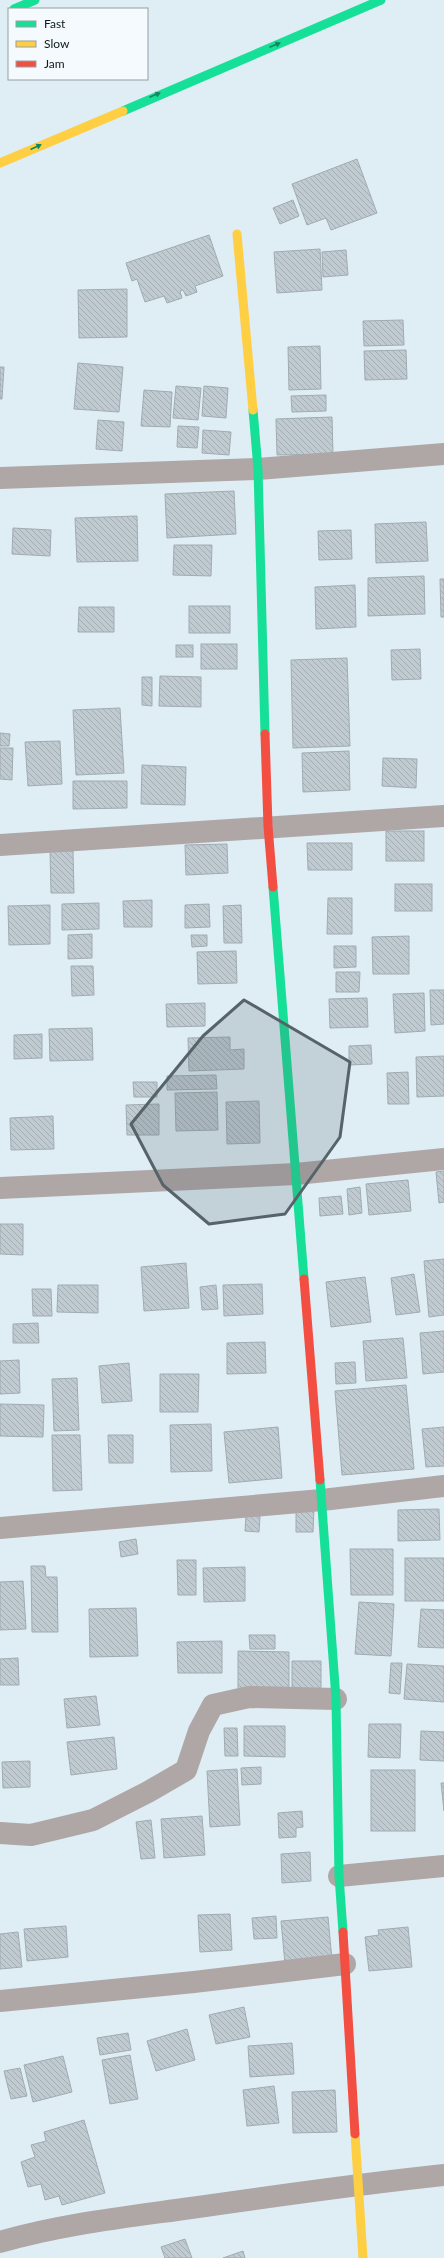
<svg xmlns="http://www.w3.org/2000/svg" width="444" height="2258" viewBox="0 0 444 2258" font-family="Lato,sans-serif">
<style>
.building{fill:url(#building-back-hatch);stroke:#a0acb2}
.lines{fill:none;stroke-linecap:round;stroke-linejoin:round}
.street{stroke:#afa6a6;stroke-width:22}
.fast{stroke:#16e098;stroke-width:9}
.slow{stroke:#ffcf43;stroke-width:9}
.jam{stroke:#f24e42;stroke-width:9}
.oneway{fill:#128661}
.marked{fill:#566369;fill-opacity:0.2;stroke:#566369;stroke-width:3;stroke-linejoin:round}
</style>
<defs>
<pattern id="building-back-hatch" width="6" height="6" patternUnits="userSpaceOnUse"><rect width="6" height="6" fill="#bfcad1"/><path d="M-1 5l2 2M0 0l6 6M5-1l2 2" fill="none" stroke="#a3adb3"/></pattern>
</defs>
<rect width="100%" height="100%" fill="#dfedf5"/>
<g class="building">
<path d="M357 159 377 213 331 230 326 218 307 225 292 184Z"/>
<path d="M293 200 299 216 280 224 273 208Z"/>
<path d="M209 235 223 276 195 286 197 292 186 296 183 290 180 291 182 298 167 303 164 296 145 302 137 279 132 281 126 263Z"/>
<path d="M320 249 322 290 277 293 274 252Z"/>
<path d="M346 250 348 275 323 277 322 252Z"/>
<path d="M127 289V337L79 338 78 290Z"/>
<path d="M403 320 404 345 364 346 363 321Z"/>
<path d="M320 346 321 389 289 390 288 347Z"/>
<path d="M406 350 407 379 365 380 364 351Z"/>
<path d="M78 363 123 367 119 412 74 409Z"/>
<path d="M0 367H4L2 399H0Z"/>
<path d="M176 386 201 388 198 420 173 418Z"/>
<path d="M204 386 228 388 226 418 202 416Z"/>
<path d="M144 390 172 392 170 427 141 426Z"/>
<path d="M326 395V411L292 412 291 396Z"/>
<path d="M332 417 333 454 277 455 276 419Z"/>
<path d="M98 420 124 422 122 451 96 449Z"/>
<path d="M178 426 199 427 197 448 177 447Z"/>
<path d="M203 430 231 432 229 455 202 453Z"/>
<path d="M234 491 236 534 167 538 165 494Z"/>
<path d="M137 516 138 561 77 562 75 518Z"/>
<path d="M426 522 428 561 376 563 375 524Z"/>
<path d="M13 528 51 530 50 556 12 554Z"/>
<path d="M351 530 352 559 319 560 318 531Z"/>
<path d="M174 545H212L211 576 173 575Z"/>
<path d="M424 576 425 614 368 616V578Z"/>
<path d="M440 579H444V617H441Z"/>
<path d="M355 585 356 627 316 629 315 587Z"/>
<rect x="189" y="606" width="41" height="27"/>
<path d="M79 607H114V632H78Z"/>
<rect x="201" y="644" width="36" height="25"/>
<rect x="176" y="645" width="17" height="12"/>
<path d="M420 649 421 679 392 680 391 650Z"/>
<path d="M347 658 350 746 293 748 291 660Z"/>
<path d="M160 676 201 677V707L159 706Z"/>
<path d="M142 677H152V706L142 705Z"/>
<path d="M120 708 124 773 76 775 73 710Z"/>
<path d="M0 733 10 734 9 746H0Z"/>
<path d="M60 741 62 784 28 786 25 742Z"/>
<path d="M0 748H13L12 780 0 779Z"/>
<path d="M349 751 350 790 303 792 302 753Z"/>
<path d="M383 758 417 759 416 788 382 786Z"/>
<path d="M142 765 186 767 185 805 141 804Z"/>
<path d="M73 781H127V808L73 809Z"/>
<rect x="386" y="831" width="38" height="30"/>
<path d="M307 843H352V870H308Z"/>
<path d="M227 844 228 873 186 875 185 845Z"/>
<path d="M50 851H73L74 893H51Z"/>
<rect x="395" y="884" width="37" height="27"/>
<path d="M328 898H352V934H327Z"/>
<path d="M152 900V927H124L123 901Z"/>
<path d="M99 903V929L62 930V904Z"/>
<path d="M209 904 210 927 185 928V905Z"/>
<path d="M50 905V944L9 945 8 906Z"/>
<path d="M241 905 242 943H224L223 906Z"/>
<path d="M92 934V958L68 959V935Z"/>
<path d="M191 935H207V946L192 947Z"/>
<path d="M409 936V974H373L372 937Z"/>
<path d="M334 946H356V967L334 968Z"/>
<path d="M236 951 237 983 198 984 197 952Z"/>
<path d="M71 966H93L94 995 72 996Z"/>
<path d="M336 972H360L359 992H336Z"/>
<path d="M430 990H444V1024L431 1025Z"/>
<path d="M424 993 425 1031 395 1033 393 994Z"/>
<path d="M367 998 368 1027 330 1028 329 999Z"/>
<path d="M205 1003V1026L167 1027 166 1004Z"/>
<path d="M92 1028 93 1060 50 1061 49 1029Z"/>
<path d="M42 1034V1058L14 1059V1035Z"/>
<path d="M230 1037V1050L244 1049V1069L189 1071 188 1038Z"/>
<path d="M371 1045 372 1064 349 1065V1046Z"/>
<path d="M444 1056V1096L417 1097 416 1057Z"/>
<path d="M408 1072 409 1104H388L387 1073Z"/>
<path d="M216 1075 217 1089 167 1090V1076Z"/>
<path d="M133 1082H157V1097H134Z"/>
<path d="M217 1092 218 1130 176 1131 175 1093Z"/>
<path d="M259 1101 260 1143 227 1144 226 1102Z"/>
<path d="M159 1104V1135H127L126 1105Z"/>
<path d="M53 1116 54 1149 11 1150 10 1118Z"/>
<path d="M444 1171V1202L439 1203 436 1172Z"/>
<path d="M408 1180 411 1211 369 1215 366 1184Z"/>
<path d="M360 1187 362 1213 349 1215 347 1189Z"/>
<path d="M341 1196 343 1214 320 1216 319 1198Z"/>
<path d="M0 1224H23V1255L0 1254Z"/>
<path d="M444 1259V1315L429 1317 424 1261Z"/>
<path d="M186 1263 189 1308 144 1311 141 1267Z"/>
<path d="M414 1274 420 1312 396 1315 391 1278Z"/>
<path d="M365 1277 371 1322 331 1327 326 1282Z"/>
<path d="M262 1284 263 1314 224 1316 223 1285Z"/>
<path d="M58 1285H98V1313L57 1312Z"/>
<path d="M216 1285 218 1309 202 1310 200 1287Z"/>
<path d="M32 1289H51L52 1316H33Z"/>
<path d="M38 1323 39 1343H13V1324Z"/>
<path d="M444 1331V1372L423 1374 420 1333Z"/>
<path d="M403 1338 407 1378 366 1381 363 1341Z"/>
<path d="M265 1342 266 1373 227 1374V1343Z"/>
<path d="M19 1360 20 1393 0 1394V1361Z"/>
<path d="M355 1362 356 1383 336 1384 335 1363Z"/>
<path d="M129 1363 132 1401 102 1403 99 1366Z"/>
<path d="M160 1374H199L198 1412H160Z"/>
<path d="M77 1378 79 1430 54 1431 52 1379Z"/>
<path d="M406 1385 414 1469 342 1475 335 1391Z"/>
<path d="M0 1404 44 1405 43 1437 0 1436Z"/>
<path d="M211 1424 212 1471 171 1472 170 1425Z"/>
<path d="M278 1427 282 1478 229 1483 224 1432Z"/>
<path d="M444 1427V1466L426 1467 422 1429Z"/>
<path d="M52 1435H80L82 1490 53 1491Z"/>
<path d="M108 1435H133V1463H109Z"/>
<path d="M296 1508H314L313 1532H296Z"/>
<path d="M439 1509 440 1540 398 1541V1510Z"/>
<path d="M246 1515 260 1516 259 1532 245 1531Z"/>
<path d="M136 1539 138 1554 121 1557 119 1542Z"/>
<path d="M350 1549H393V1595H351Z"/>
<rect x="405" y="1558" width="39" height="43"/>
<path d="M177 1560H196V1595H178Z"/>
<path d="M31 1566H45L46 1577H57L58 1632H32Z"/>
<path d="M245 1567V1601L204 1602 203 1568Z"/>
<path d="M23 1581 26 1629 0 1630V1582Z"/>
<path d="M359 1602 394 1604 391 1656 355 1654Z"/>
<path d="M136 1608 138 1656 90 1657 89 1609Z"/>
<path d="M421 1609 444 1610V1648L418 1647Z"/>
<path d="M249 1635H275V1649H250Z"/>
<path d="M222 1641V1673H178L177 1642Z"/>
<path d="M238 1651 289 1652V1691H238Z"/>
<path d="M18 1658 19 1685H0V1659Z"/>
<path d="M292 1661H321V1690L292 1689Z"/>
<path d="M391 1663H402L400 1694 389 1693Z"/>
<path d="M407 1664 444 1666V1702L404 1699Z"/>
<path d="M96 1696 100 1725 67 1728 64 1699Z"/>
<path d="M369 1724H401L400 1758 368 1757Z"/>
<path d="M244 1726H285V1757L244 1756Z"/>
<path d="M224 1728H237L238 1756H225Z"/>
<path d="M421 1731 444 1732V1761L420 1760Z"/>
<path d="M114 1737 117 1769 71 1775 67 1742Z"/>
<path d="M30 1761V1787L3 1788 2 1762Z"/>
<path d="M261 1767V1784L242 1785 241 1768Z"/>
<path d="M237 1769 240 1825 210 1827 207 1771Z"/>
<rect x="371" y="1770" width="44" height="61"/>
<path d="M441 1783H444V1811Z"/>
<path d="M302 1811 303 1827 296 1828V1837L279 1838 278 1813Z"/>
<path d="M202 1816 205 1855 164 1858 161 1819Z"/>
<path d="M151 1820 155 1858 141 1859 136 1822Z"/>
<path d="M310 1852 311 1881 282 1883 281 1854Z"/>
<path d="M230 1914 232 1950 200 1952 198 1915Z"/>
<path d="M276 1916 277 1938 254 1939 252 1918Z"/>
<path d="M328 1917 332 1960 285 1964 281 1921Z"/>
<path d="M66 1926 68 1957 27 1961 24 1929Z"/>
<path d="M408 1927 412 1967 369 1971 365 1937 379 1935 378 1930Z"/>
<path d="M18 1932 22 1967 0 1969V1934Z"/>
<path d="M244 2007 250 2037 216 2044 209 2015Z"/>
<path d="M187 2029 195 2060 156 2071 147 2041Z"/>
<path d="M128 2033 131 2050 100 2055 97 2038Z"/>
<path d="M292 2043 294 2074 250 2077 248 2046Z"/>
<path d="M130 2055 138 2099 110 2104 102 2060Z"/>
<path d="M63 2056 72 2092 33 2102 24 2065Z"/>
<path d="M20 2068 27 2096 11 2099 4 2071Z"/>
<path d="M274 2086 279 2123 247 2126 243 2090Z"/>
<path d="M335 2090 337 2132 293 2133 292 2092Z"/>
<path d="M84 2120 105 2193 62 2205 59 2196 45 2200 41 2184 28 2187 21 2162 35 2157 31 2145 46 2141 44 2132Z"/>
<path d="M185 2239 192 2258H165L161 2247Z"/>
<path d="M243 2251 245 2258H223Z"/>
</g>
<g class="lines">
<g class="street">
<path d="M0 478 258 469 444 454"/>
<path d="M0 845 444 816"/>
<path d="M0 1188 296 1174 444 1159"/>
<path d="M0 1528 322 1500 444 1486"/>
<path d="M0 1833 31 1835 93 1820 148 1792 186 1770 199 1731 213 1705 249 1697 336 1699"/>
<path d="M339 1876 444 1866"/>
<path d="M0 2001 194 1982 345 1964"/>
<path d="M0 2242C62 2224 127 2217 191 2208 275 2196 359 2184 444 2175"/>
</g>
<g class="fast">
<path d="M14 9 35 0"/>
<path d="M123 111 381 0"/>
<path d="M253 410 258 469 265 734"/>
<path d="M273 887 304 1279"/>
<path d="M320 1480 336 1699 339 1876 343 1932"/>
</g>
<g class="slow">
<path d="M0 163 123 111"/>
<path d="M237 234 253 410"/>
<path d="M355 2134 363 2258"/>
</g>
<g class="jam">
<path d="M265 734 268 826 273 887"/>
<path d="M304 1279 320 1480"/>
<path d="M343 1932 355 2134"/>
</g>
</g>
<defs><path id="oneway-solid" d="M-6-.8H1V-3.2L6.5 0L1 3.2V.8H-6Z"/></defs>
<g class="oneway">
<use href="#oneway-solid" transform="translate(275 45) rotate(-23)"/>
<use href="#oneway-solid" transform="translate(155 95) rotate(-23)"/>
<use href="#oneway-solid" transform="translate(36 147) rotate(-24)"/>
</g>
<path class="marked" d="M244 1000 350 1062 340 1137 285 1214 209 1224 163 1185 131 1124 203 1036Z"/>
<rect x="8" y="8" width="140" height="72" fill="#f4fafd" stroke="#98a0a4"/>
<rect x="16" y="21" width="20" height="6" fill="#16e098" stroke="#98a0a4"/>
<text x="44" y="28" font-size="12" fill="#0d191e">Fast</text>
<rect x="16" y="41" width="20" height="6" fill="#ffcf43" stroke="#98a0a4"/>
<text x="44" y="48" font-size="12" fill="#0d191e">Slow</text>
<rect x="16" y="61" width="20" height="6" fill="#f24e42" stroke="#98a0a4"/>
<text x="44" y="68" font-size="12" fill="#0d191e">Jam</text>
</svg>
